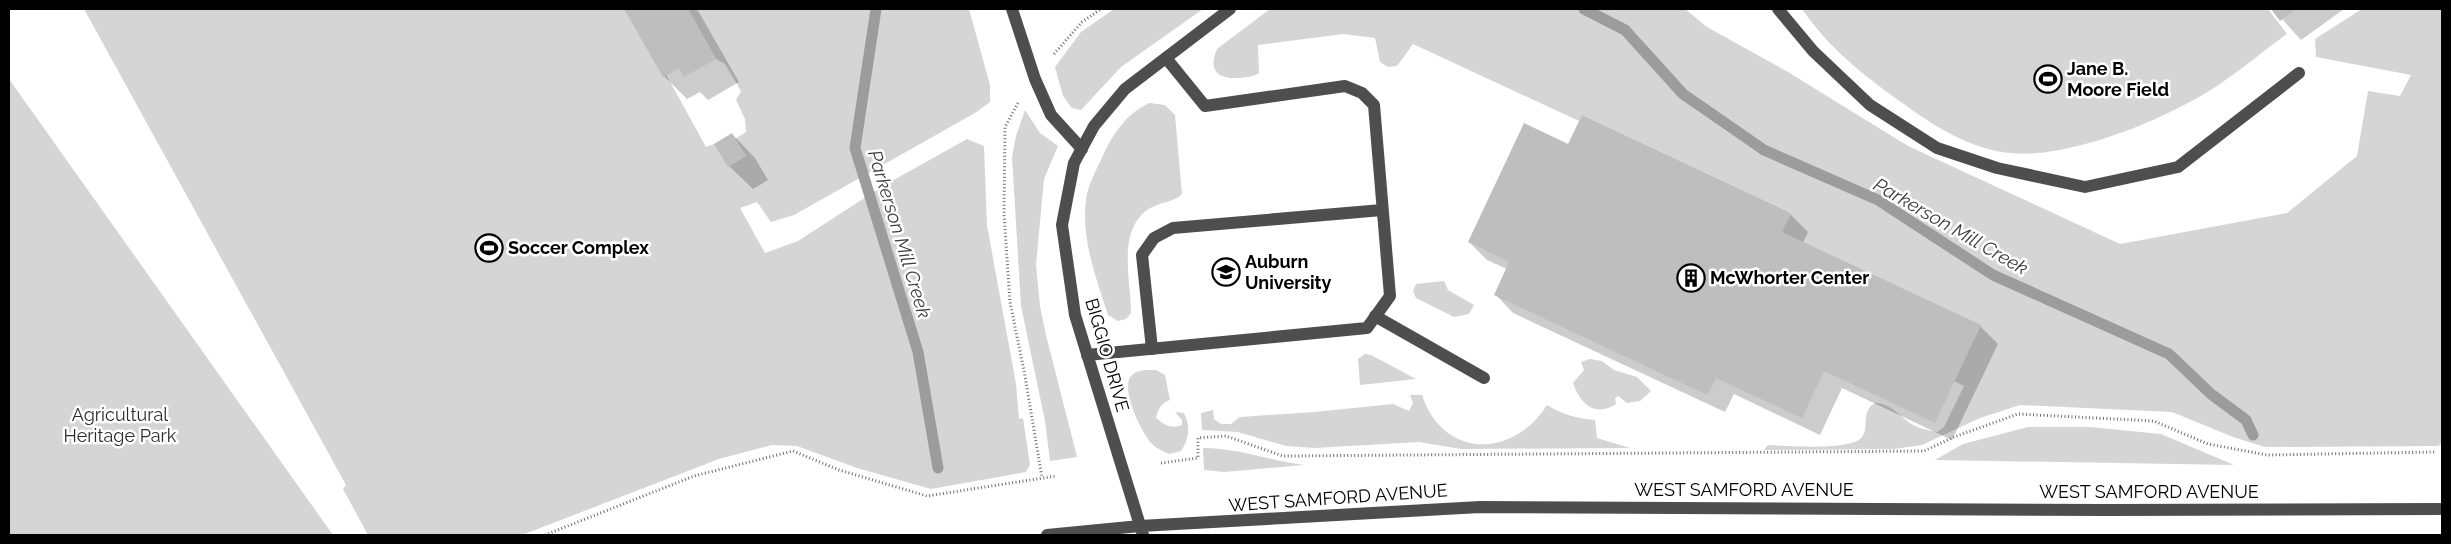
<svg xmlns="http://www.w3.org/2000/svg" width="2451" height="544" viewBox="0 0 2451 544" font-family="Raleway,sans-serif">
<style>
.green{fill:#d5d5d5}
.shadow{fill:#0003}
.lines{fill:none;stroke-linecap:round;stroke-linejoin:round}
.stream{stroke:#9c9c9c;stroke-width:11}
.building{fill:#bebebe}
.path{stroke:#707070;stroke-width:3;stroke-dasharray:1 2.5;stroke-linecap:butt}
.minor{stroke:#4e4e4e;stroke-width:12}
.labels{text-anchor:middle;stroke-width:5;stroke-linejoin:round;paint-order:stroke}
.poi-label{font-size:18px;font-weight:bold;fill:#000;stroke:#fff;text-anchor:start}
.street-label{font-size:18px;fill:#000;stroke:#fff}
.park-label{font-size:18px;fill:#2c2c2c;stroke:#fff}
.water-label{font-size:19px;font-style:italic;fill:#3d3d3d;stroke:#fff}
</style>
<rect width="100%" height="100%" fill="#fff"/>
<g class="green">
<path d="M84 9H630L706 147 714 144 729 166 746 156 735 139 746 132 745 119 736 100 741 91 725 64 716 59 688 9H969L990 85V102L975 113 794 215 771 222 757 202 740 208 765 253 798 241 883 186 967 139 984 146 987 225 1016 384 1019 419 1023 418 1030 465 1026 472 931 489 857 468 797 446 772 445 719 459 522 535H368L343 489 346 485Z"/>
<path d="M1114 9H1203L1121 67 1081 110 1072 108 1063 96 1055 67 1081 32Z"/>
<path d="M1270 9H1685L1707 27 1788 72 1908 146 2120 244 2287 213 2357 156 2368 91 2400 96 2411 75 2316 57 2315 39 2362 9H2442V443L2438 446 2265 447 2233 437 2172 412 2020 405 1980 418 1922 445 1894 449 1764 450 1768 445C1785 446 1853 451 1862 437 1870 426 1860 412 1875 403 1892 404 1899 416 1913 425 1920 429 1929 430 1937 432L1944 427 1964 386 1954 381 1782 232 1791 213 1582 115 1579 121 1413 44 1397 66 1388 67 1380 62 1375 38 1343 34 1258 45 1259 73C1253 77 1246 77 1239 78 1217 79 1208 70 1217 49Z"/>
<path d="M1802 9H2268L2287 34C2263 51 2241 70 2217 86 2167 119 2062 163 2002 152 1965 146 1931 124 1901 102 1864 76 1828 47 1802 9Z"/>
<path d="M9 79 333 535H9Z"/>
<path d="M1149 103 1165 105 1175 115 1182 194C1173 203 1158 202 1147 210 1117 232 1131 281 1131 313L1126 319 1118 321 1108 315C1096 278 1081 239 1086 199 1088 184 1098 167 1104 153 1115 131 1127 114 1149 103Z"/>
<path d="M1025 110 1040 133 1058 146 1044 179 1036 265 1040 306 1046 335 1077 457 1050 461 1045 421 1021 306 1012 157 1016 136Z"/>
<path d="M1444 281 1448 290 1474 305 1469 314 1454 317 1416 298 1413 291 1416 284Z"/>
<path d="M1365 354 1371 355 1416 379 1360 385 1358 359Z"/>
<path d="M1590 359 1602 361 1614 370 1637 377 1651 391 1640 401 1627 403 1618 396 1615 398 1616 404C1594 418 1580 403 1573 383L1584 370 1581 362Z"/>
<path d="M1156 370 1165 375 1170 400C1161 403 1158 409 1156 418 1165 425 1170 429 1182 425V420L1175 412 1184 413C1191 427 1189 439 1181 451L1169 454C1163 451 1157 449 1152 444 1142 434 1120 389 1131 376 1137 369 1148 370 1156 370Z"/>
<path d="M1410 395H1422C1443 459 1513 459 1547 405 1563 415 1576 418 1595 420L1597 438 1630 448 1461 449 1419 442 1315 448 1286 446 1238 432 1202 430 1201 413 1213 410 1214 419 1221 424H1231L1240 417 1314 412 1393 404 1409 411 1413 403Z"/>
<path d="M2028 427H2090L2161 434 2234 465 1935 460 1963 444Z"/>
<path d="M1203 448C1238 448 1271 461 1305 465L1224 472 1204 470Z"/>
</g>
<g class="shadow">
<path d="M626 9H697L739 82 708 100 700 92 687 99 664 76Z"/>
<path d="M2273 9H2344L2301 40Z"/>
<path d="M1582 116 1790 214 1808 232 1803 243 1980 326 1998 344 1952 440 1842 388 1820 435 1734 394 1725 412 1513 313 1496 295 1507 269 1487 260 1469 242 1569 146Z"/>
<path d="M732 134 755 158 768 180 753 189 729 166Z"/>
</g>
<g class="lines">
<g class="stream">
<path d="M876 9 855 148 918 352 938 468"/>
<path d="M1584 9 1625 30 1683 94 1764 150 1878 200 1993 275 2169 354 2211 394 2246 420 2253 435"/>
</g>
</g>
<g class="building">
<path d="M624 9H688L716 59 684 77 679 68 663 77Z"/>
<path d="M2271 9H2296L2280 21Z"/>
<path d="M1582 115 1791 213 1782 232 1981 325 1935 423 1824 371 1802 418 1716 378 1707 395 1494 295 1509 262 1468 242 1524 123 1568 144Z"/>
<path d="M732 133 746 156 728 167 714 144Z"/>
</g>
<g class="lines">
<g class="path">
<path d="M1054 54 1082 22 1101 9"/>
<path d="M1018 103 1005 127 1004 214 1010 302 1025 376 1042 478"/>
<path d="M1161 463 1198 458V438L1226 436 1283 456 1924 451 1954 437 2018 414 2154 421 2208 444 2267 455 2436 452"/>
<path d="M545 535 694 476 793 451 839 470 927 496 1056 476"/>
</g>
<g class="minor">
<path d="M1012 9 1035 79 1051 115 1082 149"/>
<path d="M1778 9 1813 51 1870 105 1937 148 1997 168 2085 187 2178 167 2299 73"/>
<path d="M1375 316 1484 378"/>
<path d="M1152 349 1142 255 1154 238 1173 228 1382 210"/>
<path d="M1087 355 1367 328 1390 296 1374 105 1362 93 1345 86 1205 106 1166 58"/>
<path d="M1047 535 1140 526 1480 507 2108 510 2442 509"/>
<path d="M1143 535 1075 315 1062 225 1074 163 1094 126 1125 89 1230 9"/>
</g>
</g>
<defs>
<g id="stadium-ring" transform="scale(1.4375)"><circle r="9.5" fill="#fff" stroke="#000" stroke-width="1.5"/><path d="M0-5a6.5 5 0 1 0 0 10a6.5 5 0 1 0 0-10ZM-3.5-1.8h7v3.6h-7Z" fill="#000"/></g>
<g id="university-ring" transform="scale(1.4375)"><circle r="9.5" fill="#fff" stroke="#000" stroke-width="1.5"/><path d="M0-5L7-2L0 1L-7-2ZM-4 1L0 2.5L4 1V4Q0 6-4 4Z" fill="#000"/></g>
<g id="building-ring" transform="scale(1.4375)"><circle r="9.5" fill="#fff" stroke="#000" stroke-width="1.5"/><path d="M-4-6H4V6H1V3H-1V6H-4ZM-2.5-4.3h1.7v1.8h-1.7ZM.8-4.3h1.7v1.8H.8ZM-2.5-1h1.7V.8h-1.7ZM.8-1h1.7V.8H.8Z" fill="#000"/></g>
</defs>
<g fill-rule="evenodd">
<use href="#stadium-ring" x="2048" y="79"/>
<use href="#stadium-ring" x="489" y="248"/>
<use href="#university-ring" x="1226" y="272"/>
<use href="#building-ring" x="1691" y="278"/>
</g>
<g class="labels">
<g class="poi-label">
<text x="2067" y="75">Jane B.<tspan x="2067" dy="21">Moore Field</tspan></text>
<text x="508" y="254">Soccer Complex</text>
<text x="1245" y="268">Auburn<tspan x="1245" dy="21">University</tspan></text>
<text x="1710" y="284">McWhorter Center</text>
</g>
<g class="street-label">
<text transform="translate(1107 355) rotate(74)" y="6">BIGGIO DRIVE</text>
<text x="1744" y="496">WEST SAMFORD AVENUE</text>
<text x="2149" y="498">WEST SAMFORD AVENUE</text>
<text transform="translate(1338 498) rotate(-4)" y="6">WEST SAMFORD AVENUE</text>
</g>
<g class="park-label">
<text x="120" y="421">Agricultural<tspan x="120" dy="21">Heritage Park</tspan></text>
</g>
<g class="water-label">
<text transform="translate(1951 226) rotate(30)" y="7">Parkerson Mill Creek</text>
<text transform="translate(900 234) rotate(73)" y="7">Parkerson Mill Creek</text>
</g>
</g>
<rect width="2451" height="544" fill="none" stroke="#000000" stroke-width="20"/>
</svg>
